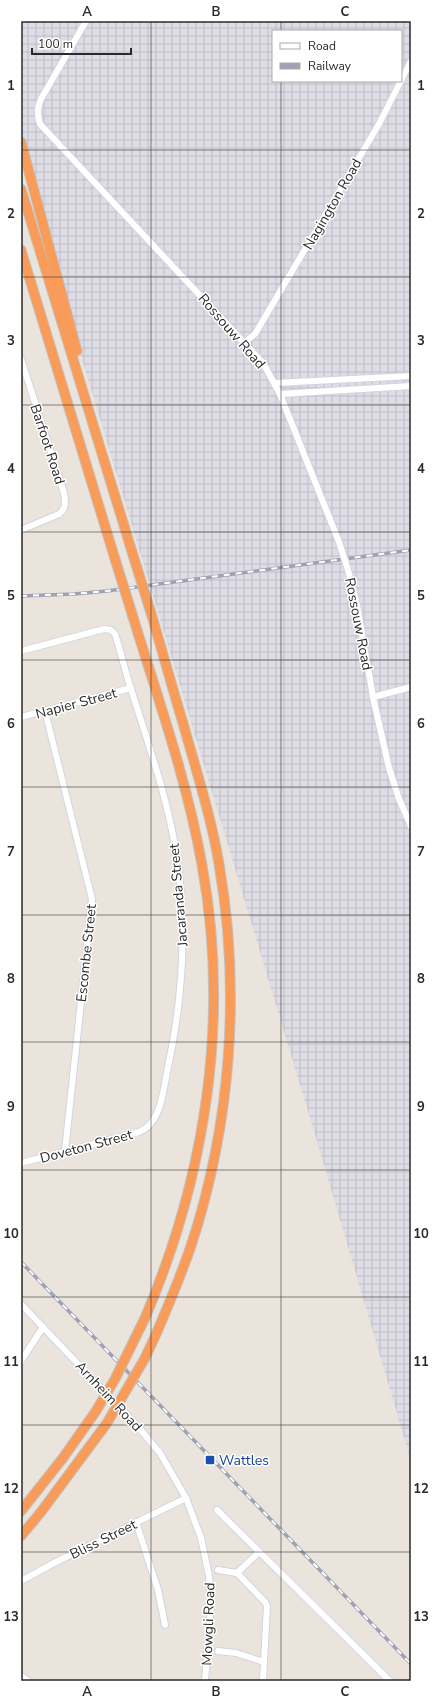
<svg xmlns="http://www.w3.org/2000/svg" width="432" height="1702" viewBox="0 0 432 1702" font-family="'Nunito Sans',sans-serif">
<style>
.industrial{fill:url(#industrial-grid);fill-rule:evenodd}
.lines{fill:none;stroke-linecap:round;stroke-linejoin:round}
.minor-casing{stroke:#d1d5e2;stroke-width:8}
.highway-casing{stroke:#c3c3c3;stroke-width:11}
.minor{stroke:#fff;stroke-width:6}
.highway{stroke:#f99b59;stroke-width:9}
.rail-casing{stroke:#9fa2b3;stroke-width:3.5}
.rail{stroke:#fff;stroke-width:2;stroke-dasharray:6;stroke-linecap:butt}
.minor-bridge-casing{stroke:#d1d5e2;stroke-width:8;stroke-linecap:butt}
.highway-bridge-casing{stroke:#c3c3c3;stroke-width:11;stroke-linecap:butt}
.minor-bridge{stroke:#fff;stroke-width:6}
.highway-bridge{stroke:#f99b59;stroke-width:9}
.grid{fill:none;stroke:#2a2a2a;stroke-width:1;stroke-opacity:0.55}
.transit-dot{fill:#1a4fb4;stroke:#fff;stroke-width:1.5}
.labels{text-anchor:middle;stroke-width:3;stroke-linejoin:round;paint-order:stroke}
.street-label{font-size:14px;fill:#2a2a2a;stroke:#fff}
.transit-label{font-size:14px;fill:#164399;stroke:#fff;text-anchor:start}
.neatline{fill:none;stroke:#2a2a2a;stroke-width:1.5}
.grid-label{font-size:13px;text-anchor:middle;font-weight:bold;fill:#2a2a2a}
</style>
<defs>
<pattern id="industrial-grid" width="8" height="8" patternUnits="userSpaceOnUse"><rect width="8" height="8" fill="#dedce4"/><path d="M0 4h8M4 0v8" fill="none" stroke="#bfbdc4"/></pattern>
</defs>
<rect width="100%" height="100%" fill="#ebe4dc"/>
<path class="industrial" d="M21 21H411V1461L319 1148 21 156ZM273 31H401V81H273Z"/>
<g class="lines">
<g class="minor-casing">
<g id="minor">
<path d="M86 21 41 99C37 108 37 114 40 124L263 363 280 394 339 542"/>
<path d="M245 342 255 334 379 124 411 61"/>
<path d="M21 359 64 493C65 501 67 508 59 514L21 530"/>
<path d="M275 383 411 376"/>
<path d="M280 394 411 386"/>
<path d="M348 570 357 605 373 697 389 768 399 799 411 826"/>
<path d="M21 651 104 629 111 630 115 634C121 652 125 671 131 689 148 743 167 796 176 852 188 926 183 999 167 1072 163 1091 161 1124 139 1132L21 1163"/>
<path d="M373 697 411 687"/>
<path d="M45 711 92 899 65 1151"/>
<path d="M21 717 131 688"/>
<path d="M21 1304 139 1428 160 1453 186 1498 201 1538 209 1576 211 1605 205 1681"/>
<path d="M21 1361 43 1327"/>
<path d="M217 1510 390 1681"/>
<path d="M136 1522 158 1590 165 1625"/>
<path d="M218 1570 237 1573 265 1602 267 1606 263 1681"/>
<path d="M237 1573 259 1552"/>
<path d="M21 1581 54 1563 186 1498"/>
<path d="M218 1651 236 1653 264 1662"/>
<path d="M21 1676 28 1681"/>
</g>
</g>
<g class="highway-casing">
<g id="highway">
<path d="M21 142 77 351"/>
<path d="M21 189 133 555"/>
<path d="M21 250 115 559"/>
<path d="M151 613C162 650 172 687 183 723 196 770 211 816 219 864 241 990 231 1124 191 1246 181 1275 169 1304 157 1332"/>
<path d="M133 617C158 699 187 780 202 865 230 1018 206 1175 145 1318"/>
<path d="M21 1511 63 1458 96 1411"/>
<path d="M21 1536 41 1512 107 1423"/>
</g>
</g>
<use href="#minor" class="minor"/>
<use href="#highway" class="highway"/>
<g class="rail-casing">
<g id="rail">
<path d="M21 596 74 594 107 591 411 550"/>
<path d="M21 1262 411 1664"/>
</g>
</g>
<use href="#rail" class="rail"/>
<g class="minor-bridge-casing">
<path id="minor-bridge" d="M339 542 348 570"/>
</g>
<g class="highway-bridge-casing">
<g id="highway-bridge">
<path d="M133 555 151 613"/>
<path d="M115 559 133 617"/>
<path d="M96 1411 115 1379 145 1318"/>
<path d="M107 1423 145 1358 157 1332"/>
</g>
</g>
<use href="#minor-bridge" class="minor-bridge"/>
<use href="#highway-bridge" class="highway-bridge"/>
</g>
<path class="grid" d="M151 21V1681M281 21V31M281 81V1681M21 150H411M21 277H411M21 405H411M21 532H411M21 660H411M21 787H411M21 915H411M21 1042H411M21 1170H411M21 1297H411M21 1425H411M21 1552H411"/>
<rect class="transit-dot" x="205" y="1455" width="10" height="10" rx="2"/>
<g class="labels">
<g class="street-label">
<text transform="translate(332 204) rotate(-60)" y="5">Nagington Road</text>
<text transform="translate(232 331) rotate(49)" y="5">Rossouw Road</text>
<text transform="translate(48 444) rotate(72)" y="5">Barfoot Road</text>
<text transform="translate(359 624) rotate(79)" y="5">Rossouw Road</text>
<text transform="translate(76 703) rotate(-15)" y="5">Napier Street</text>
<text transform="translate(178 895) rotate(-95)" y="5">Jacaranda Street</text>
<text transform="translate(86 953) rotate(-84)" y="5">Escombe Street</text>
<text transform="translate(86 1146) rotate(-15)" y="5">Doveton Street</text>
<text transform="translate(109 1396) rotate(47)" y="5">Arnheim Road</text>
<text transform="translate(103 1539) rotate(-26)" y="5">Bliss Street</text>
<text transform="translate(208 1624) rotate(-88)" y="5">Mowgli Road</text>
</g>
<g class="transit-label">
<text x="219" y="1465">Wattles</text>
</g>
</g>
<rect width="432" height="1702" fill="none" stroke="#ffffff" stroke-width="44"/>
<rect x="272" y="30" width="130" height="52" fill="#ffffff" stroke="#aaaaaa"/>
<rect x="280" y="43" width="20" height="6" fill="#ffffff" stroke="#aaaaaa"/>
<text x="308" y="50" font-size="12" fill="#2a2a2a">Road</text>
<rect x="280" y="63" width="20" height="6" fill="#9fa2b3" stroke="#aaaaaa"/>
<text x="308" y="70" font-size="12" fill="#2a2a2a">Railway</text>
<path d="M32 48v6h99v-6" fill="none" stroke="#2a2a2a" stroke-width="2"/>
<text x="38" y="48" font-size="12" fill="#2a2a2a" stroke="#ffffff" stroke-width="3" paint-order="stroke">100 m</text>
<rect x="22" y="22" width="388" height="1658" class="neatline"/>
<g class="grid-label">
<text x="87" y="16">A</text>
<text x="216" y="16">B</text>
<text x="345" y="16">C</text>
<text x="11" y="90">1</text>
<text x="421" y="90">1</text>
<text x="11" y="218">2</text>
<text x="421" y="218">2</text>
<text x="11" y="345">3</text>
<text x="421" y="345">3</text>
<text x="11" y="473">4</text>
<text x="421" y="473">4</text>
<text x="11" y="600">5</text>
<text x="421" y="600">5</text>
<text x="11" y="728">6</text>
<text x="421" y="728">6</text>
<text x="11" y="856">7</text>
<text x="421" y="856">7</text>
<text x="11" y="983">8</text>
<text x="421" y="983">8</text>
<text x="11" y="1111">9</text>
<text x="421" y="1111">9</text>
<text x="11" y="1238">10</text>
<text x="421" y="1238">10</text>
<text x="11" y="1366">11</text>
<text x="421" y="1366">11</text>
<text x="11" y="1493">12</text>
<text x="421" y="1493">12</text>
<text x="11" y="1621">13</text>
<text x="421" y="1621">13</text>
<text x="87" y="1696">A</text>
<text x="216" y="1696">B</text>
<text x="345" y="1696">C</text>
</g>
</svg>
